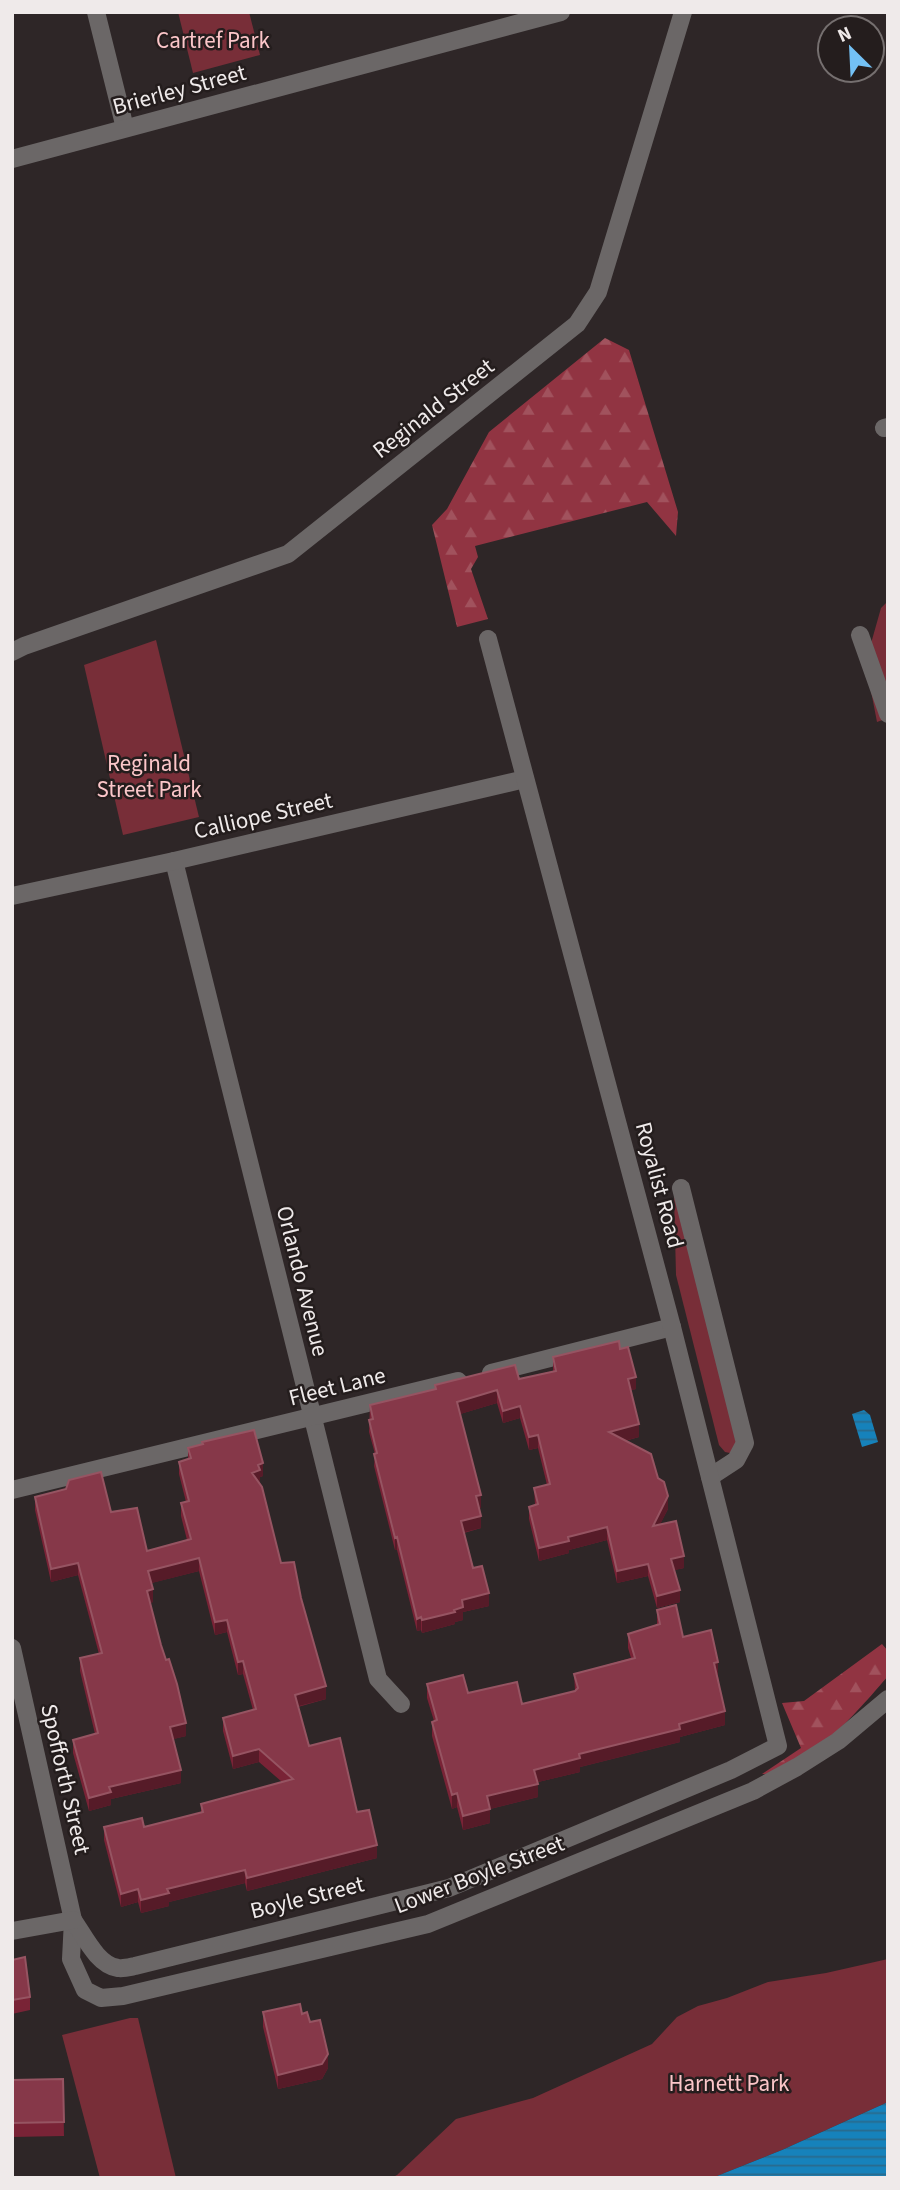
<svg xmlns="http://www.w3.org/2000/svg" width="900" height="2190" viewBox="0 0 900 2190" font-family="'Source Sans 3',sans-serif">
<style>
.green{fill:#782e38}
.forest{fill:url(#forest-firs)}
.water{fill:url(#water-rules)}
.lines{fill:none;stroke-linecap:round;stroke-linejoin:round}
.minor{stroke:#6b6767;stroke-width:18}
.wall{fill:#792336}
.shaded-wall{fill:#561b28}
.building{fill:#863849;stroke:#965462;stroke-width:2}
.labels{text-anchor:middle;stroke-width:5;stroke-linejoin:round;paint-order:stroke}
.park-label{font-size:23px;fill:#fcc6c9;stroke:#241d1d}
.street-label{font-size:23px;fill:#efeaea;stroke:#241d1d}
</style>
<defs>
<pattern id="forest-firs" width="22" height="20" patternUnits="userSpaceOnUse" patternTransform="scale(1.75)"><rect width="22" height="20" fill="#913442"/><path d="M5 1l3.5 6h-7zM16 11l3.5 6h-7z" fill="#a1525d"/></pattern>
<pattern id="water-rules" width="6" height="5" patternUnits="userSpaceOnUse" patternTransform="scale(1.75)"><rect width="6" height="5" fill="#1682bb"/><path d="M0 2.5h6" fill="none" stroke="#2a6a8c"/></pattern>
</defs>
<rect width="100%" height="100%" fill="#2e2627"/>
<g class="green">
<path d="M178 12H249L260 55 193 73Z"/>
<path d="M888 601V718L877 722 864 655 868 654 881 608Z"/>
<path d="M156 640 199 817 123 835 84 665Z"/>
<path d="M675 1182 737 1439 735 1448 730 1453 725 1452 719 1445 676 1275 674 1194Z"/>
<path d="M888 1959V2102L782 2150 712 2178H391L397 2175 456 2119 533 2098 652 2044 677 2017 698 2006 727 1998 768 1982 826 1973Z"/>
<path d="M130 2018H138L176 2178H100L62 2035Z"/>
</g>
<g class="forest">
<path d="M605 338 629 350 678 512 676 536 647 502 475 546 478 557 471 569 488 619 457 627 432 525 447 509 489 432Z"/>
<path d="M882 1644 888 1651V1676C864 1704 802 1778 762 1774L801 1748 782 1703 804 1701Z"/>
</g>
<g class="water">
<path d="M864 1410 870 1415 878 1442 862 1447 852 1414Z"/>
<path d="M888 2102V2178H712L782 2150Z"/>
</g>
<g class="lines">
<g class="minor">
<path d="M96 12 125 128"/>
<path d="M12 159 561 12"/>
<path d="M884 428 888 427"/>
<path d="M860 635 888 714"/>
<path d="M12 652 24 646 288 554 577 324 598 292 683 12"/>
<path d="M174 861 378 1679 401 1704"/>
<path d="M12 896 174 861 525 779"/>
<path d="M681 1188 745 1443 736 1460 710 1477"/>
<path d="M491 1373 672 1327"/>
<path d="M12 1490 458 1381"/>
<path d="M12 1648 73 1920 71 1959 85 1990 101 1998 123 1996 428 1924 753 1791 797 1767 838 1741 888 1699"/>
<path d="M73 1920C84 1935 97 1965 118 1968 123 1969 130 1967 135 1966L449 1888 731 1770 778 1746 672 1327 488 639"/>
<path d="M12 1931 73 1920"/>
</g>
</g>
<g class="wall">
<path d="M620 1349 636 1389 631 1390 639 1437 625 1441 668 1509 660 1524 684 1568 674 1570 680 1602 657 1608 648 1576 617 1583 607 1540 569 1550V1553L539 1561 529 1519V1507L535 1505 534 1488 547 1485 538 1448 529 1450 520 1418 503 1423 497 1403 460 1414 481 1508H479L481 1528 464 1533 473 1568 489 1606 463 1612V1620L455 1622V1624L422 1633 421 1630 417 1631 397 1550H395L374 1466 375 1454 369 1432 370 1405 435 1389V1385L519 1379 553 1371V1357Z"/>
<path d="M188 1448 263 1476 260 1477V1483L281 1563 301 1598 326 1699 298 1707 309 1746 357 1812 377 1858 247 1891 245 1883 169 1902V1906L141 1913 138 1902 121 1907 104 1840V1827H144L201 1813V1804L282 1782 259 1762 233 1769 223 1731V1718L253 1710 243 1674 238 1675 227 1632 215 1635 199 1571 151 1583 153 1602 150 1603 186 1736 173 1739 181 1783 111 1799V1805L89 1811 73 1753V1740L95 1734 80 1671V1658L99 1654 78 1575 51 1582 35 1510V1497L111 1512 147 1551 187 1540 181 1516V1503L186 1502 179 1474V1462L188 1459Z"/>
<path d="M657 1610 683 1637 718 1676 725 1725 680 1737V1742L580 1767V1772L538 1782V1797L490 1809V1823L463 1830 457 1807 452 1809 432 1736V1722L434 1721 427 1698V1684L522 1704 575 1691 574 1674 631 1658 628 1648V1634L657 1625Z"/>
<path d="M12 1960 30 1997V2010L12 2014Z"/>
<path d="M263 2012 302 2014 310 2022 328 2068 322 2079 278 2089 263 2027Z"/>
<path d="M63 2079 64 2136 12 2137V2080Z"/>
</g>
<g class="shaded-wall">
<path d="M636 1377V1389L628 1391V1379Z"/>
<path d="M497 1390V1403L457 1415V1402Z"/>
<path d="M520 1406V1418L503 1423V1411Z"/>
<path d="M639 1424V1437L609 1445V1432Z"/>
<path d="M538 1435V1448L529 1450V1437Z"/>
<path d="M263 1463V1476L260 1477V1483L252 1473 258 1465Z"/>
<path d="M481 1495V1508L476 1509V1496Z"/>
<path d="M668 1496V1509L653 1539V1526Z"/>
<path d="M481 1516V1528L461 1533V1521Z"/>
<path d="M607 1527V1540L569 1550V1553L539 1561V1548L568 1537Z"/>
<path d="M397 1537V1550H395V1538Z"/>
<path d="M684 1556V1568L671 1571V1559Z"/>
<path d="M199 1558V1571L148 1584V1571Z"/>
<path d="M78 1563V1575L51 1582V1569Z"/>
<path d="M648 1564V1576L617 1583V1571Z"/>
<path d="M153 1589V1602L147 1604V1591Z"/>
<path d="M680 1590V1602L657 1608V1596Z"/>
<path d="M489 1593V1606L463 1612V1620L455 1622V1624L422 1633V1620L454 1610 462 1600Z"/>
<path d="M421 1617V1630L417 1631V1619Z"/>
<path d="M227 1620V1632L215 1635V1622Z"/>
<path d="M243 1661V1674L238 1675V1662Z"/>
<path d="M718 1662V1676L714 1677V1663Z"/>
<path d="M326 1686V1699L295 1707V1695Z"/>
<path d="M725 1711V1725L680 1737V1742L580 1767V1772L534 1783V1770L579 1754Z"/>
<path d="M186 1723V1736L170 1740V1727Z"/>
<path d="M259 1749V1762L233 1769V1756Z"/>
<path d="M181 1770V1783L111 1799V1805L89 1811V1798L109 1787Z"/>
<path d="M538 1784V1797L490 1809V1823L463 1830V1816L487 1796Z"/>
<path d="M457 1793V1807L452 1809V1795Z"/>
<path d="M377 1845V1858L247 1891V1878Z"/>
<path d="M245 1870V1883L169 1902V1906L141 1913V1900L167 1889Z"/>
<path d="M138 1889V1902L121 1907V1894Z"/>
<path d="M328 2054V2068L322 2079 278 2089V2075Z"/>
</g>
<g class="building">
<path d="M619 1341 620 1349 628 1347 636 1377 628 1379 639 1424 609 1432 651 1454 658 1478 664 1482 668 1496 653 1526 676 1521 684 1556 671 1559 680 1590 657 1596 648 1564 617 1571 607 1527 568 1537 569 1541 539 1548 529 1507 538 1504 534 1488 550 1484 538 1435 529 1437 520 1406 503 1411 497 1390 457 1402 481 1495 476 1496 481 1516 461 1521 473 1568 482 1566 489 1593 462 1600 463 1607 454 1610 455 1612 422 1620 421 1617 417 1619 397 1537 395 1538 374 1454 377 1453 369 1420 373 1419 370 1405 436 1389 435 1385 515 1365 519 1379 556 1371 553 1357Z"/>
<path d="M254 1430 263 1463 258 1465 260 1470 252 1473 262 1487 281 1563 294 1562 301 1598 326 1686 295 1695 309 1746 340 1738 357 1812 369 1810 377 1845 247 1878 245 1870 167 1889 169 1893 141 1900 138 1889 121 1894 104 1827 142 1818 144 1827 203 1812 201 1804 293 1779 259 1749 233 1756 223 1718 256 1709 243 1661 238 1662 227 1620 215 1622 199 1558 148 1571 153 1589 147 1591 161 1645 166 1660 169 1659 177 1684 186 1723 170 1727 181 1770 109 1787 111 1792 89 1798 73 1740 98 1733 80 1658 102 1653 78 1563 51 1569 35 1497 66 1489 69 1480 101 1472 111 1512 137 1508 147 1551 191 1539 181 1503 189 1501 179 1462 191 1458 188 1448 203 1444 202 1442Z"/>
<path d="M676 1605 683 1637 711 1630 718 1662 714 1663 725 1711 679 1724 680 1729 579 1754 580 1758 534 1770 538 1784 487 1796 490 1809 463 1816 457 1793 452 1795 432 1722 437 1720 427 1684 463 1675 468 1693 517 1682 522 1704 575 1691 578 1688 574 1674 635 1658 628 1634 660 1624 657 1610Z"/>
<path d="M25 1957 30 1997 12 2000V1960Z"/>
<path d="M300 2004 302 2014 307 2012 310 2022 320 2020 328 2054 322 2064 278 2075 263 2012Z"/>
<path d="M63 2079 64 2122 12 2123V2080Z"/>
</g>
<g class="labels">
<g class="park-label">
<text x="213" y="48">Cartref Park</text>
<text x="149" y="771">Reginald<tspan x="149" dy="26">Street Park</tspan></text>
<text x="729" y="2091">Harnett Park</text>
</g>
<g class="street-label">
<text transform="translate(179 89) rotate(-15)" y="8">Brierley Street</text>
<text transform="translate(433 408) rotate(-38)" y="8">Reginald Street</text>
<text transform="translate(263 815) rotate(-13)" y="8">Calliope Street</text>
<text transform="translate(660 1185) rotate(75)" y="8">Royalist Road</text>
<text transform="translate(303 1281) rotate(76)" y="8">Orlando Avenue</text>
<text transform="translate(337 1386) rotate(-14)" y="8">Fleet Lane</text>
<text transform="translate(66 1779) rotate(77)" y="8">Spofforth Street</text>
<text transform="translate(479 1874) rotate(-21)" y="8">Lower Boyle Street</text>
<text transform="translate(307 1897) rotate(-14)" y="8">Boyle Street</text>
</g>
</g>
<rect width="900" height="2190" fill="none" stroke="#efeaea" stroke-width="28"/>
<g transform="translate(851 49) rotate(336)"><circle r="33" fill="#241d1d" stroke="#756f6f" stroke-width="2"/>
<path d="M0-5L12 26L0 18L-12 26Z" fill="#73c1f5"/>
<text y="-10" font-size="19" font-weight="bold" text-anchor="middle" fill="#efeaea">N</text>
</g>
</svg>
